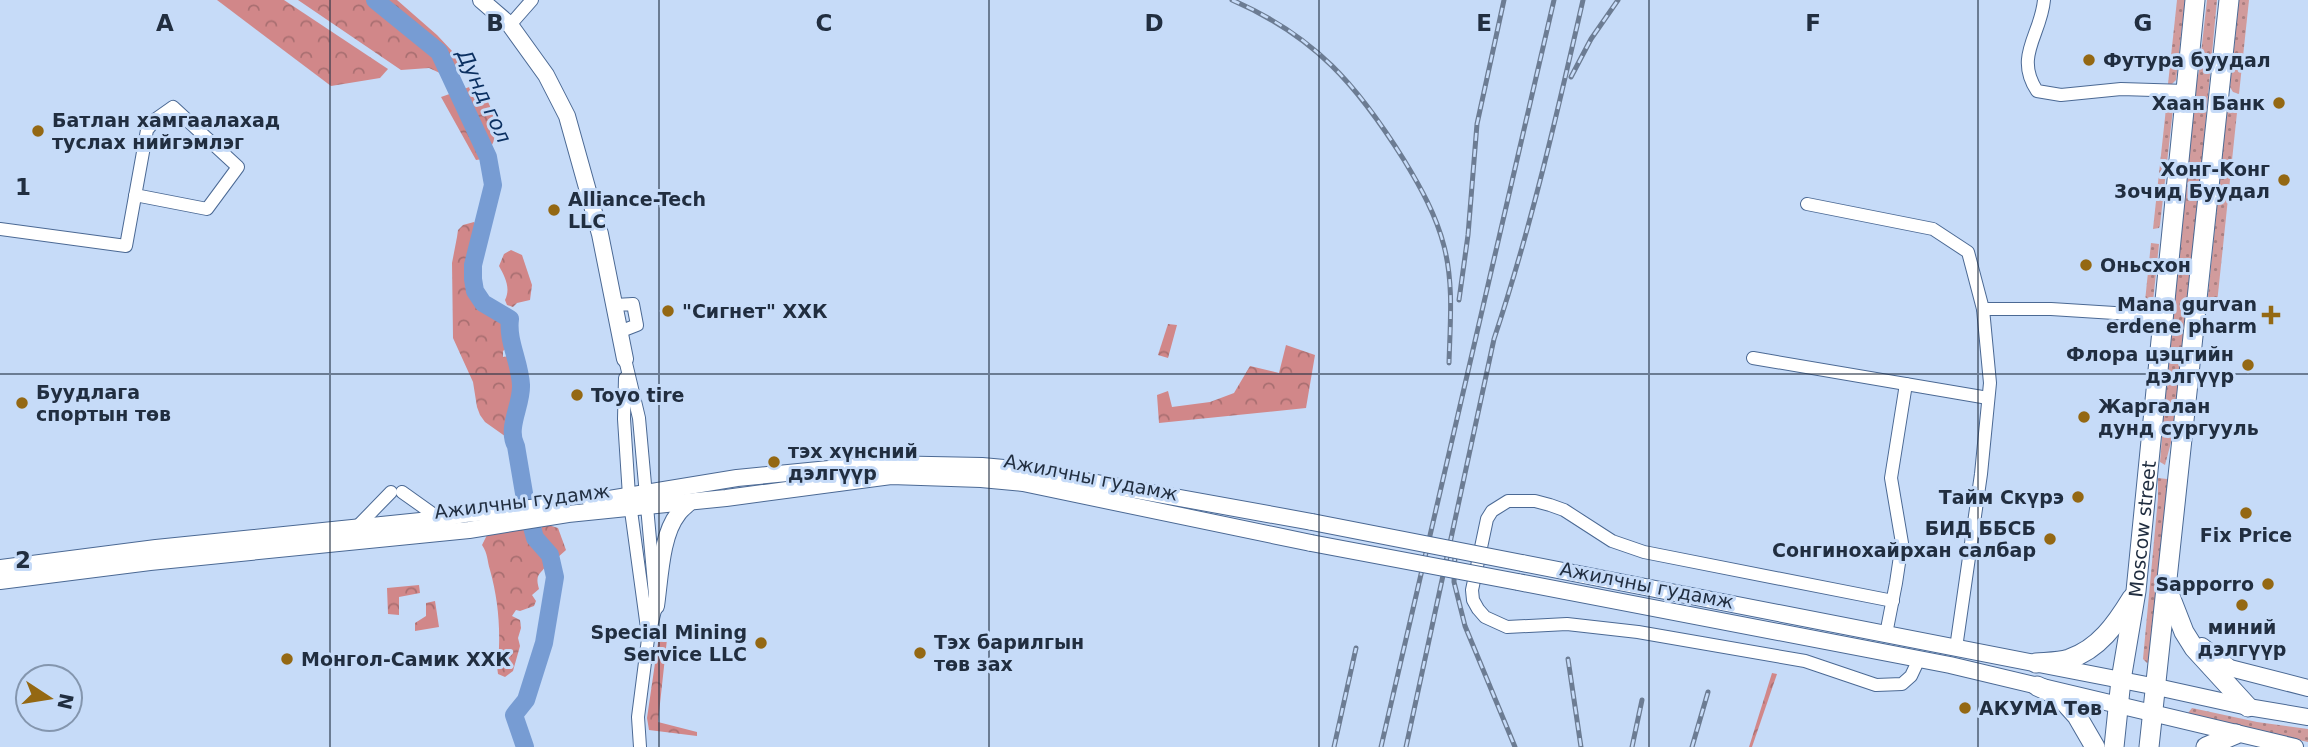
<svg xmlns="http://www.w3.org/2000/svg" width="2308" height="747" viewBox="0 0 2308 747" font-family="'DejaVu Sans',sans-serif">
<style>
.grass{fill:url(#grass-dots)}
.forest{fill:url(#forest-crowns)}
.lines{fill:none;stroke-linecap:round;stroke-linejoin:round}
.river{stroke:#779cd3;stroke-width:18}
.minor-casing{stroke:#4b6994;stroke-width:14}
.major-casing{stroke:#4b6994;stroke-width:18}
.highway-casing{stroke:#4b6994;stroke-width:21}
.minor{stroke:#fff;stroke-width:12}
.major{stroke:#fff;stroke-width:16}
.highway{stroke:#fff;stroke-width:19}
.rail-casing{stroke:#6c7c93;stroke-width:5}
.rail{stroke:#c6dbf8;stroke-width:2.5;stroke-dasharray:8;stroke-linecap:butt}
.major-bridge-casing{stroke:#4b6994;stroke-width:18;stroke-linecap:butt}
.major-bridge{stroke:#fff;stroke-width:16}
.grid{fill:none;stroke:#212e40;stroke-width:2;stroke-opacity:0.55}
.poi-dot{fill:#946813;stroke:#c6dbf8;stroke-width:2.5}
.labels{text-anchor:middle;stroke-width:6;stroke-linejoin:round;paint-order:stroke}
.poi-label{font-size:19px;font-weight:bold;fill:#212e40;stroke:#c6dbf8;text-anchor:start}
.street-label{font-size:19px;fill:#212e40;stroke:#c6dbf8}
.water-label{font-size:21px;font-style:italic;fill:#0b3061;stroke:#c6dbf8}
.grid-label{font-size:23px;text-anchor:middle;font-weight:bold;fill:#212e40;stroke:#c6dbf8;stroke-width:6;stroke-linejoin:round;paint-order:stroke}
</style>
<defs>
<pattern id="grass-dots" width="8" height="8" patternUnits="userSpaceOnUse" patternTransform="scale(1.75)"><rect width="8" height="8" fill="#d19b9c"/><path d="M2 2h.1M6 6h.1" fill="none" stroke="#a97f81" stroke-width="1.8" stroke-linecap="round"/></pattern>
<pattern id="forest-crowns" width="20" height="18" patternUnits="userSpaceOnUse" patternTransform="scale(1.75)"><rect width="20" height="18" fill="#d18789"/><path d="M2 6a3 3 0 1 1 6 0M12 15a3 3 0 1 1 6 0" fill="none" stroke="#a96f71"/></pattern>
</defs>
<rect width="100%" height="100%" fill="#c6dbf8"/>
<g class="grass">
<path d="M2177 0H2185L2176 80 2171 85 2168 84Z"/>
<path d="M2207 0H2217L2178 416 2165 465 2160 462 2162 438 2160 416 2191 105 2199 71Z"/>
<path d="M2239 0H2249L2239 94 2233 92 2230 87Z"/>
<path d="M2167 99 2174 100 2160 225 2159 228 2153 229Z"/>
<path d="M2238 103 2216 313H2211L2208 295 2227 108 2232 104Z"/>
<path d="M2151 243 2159 244 2152 311H2144Z"/>
<path d="M2171 477 2149 662 2147 663 2143 659 2158 498V478L2167 479Z"/>
<path d="M2192 708 2257 722 2308 729V742L2192 717 2188 713Z"/>
</g>
<g class="forest">
<path d="M217 0H284L388 69 380 78 331 86Z"/>
<path d="M298 0H397L437 35 468 68 455 80 429 68 401 70Z"/>
<path d="M475 85C489 96 498 121 494 140 492 147 487 153 483 159L476 160 441 97Z"/>
<path d="M474 222 485 235C484 245 479 252 477 262 472 295 488 303 514 316 515 329 514 344 503 351V357L509 356 513 360 511 372 518 383 516 398 508 421C516 432 523 437 522 452 528 458 528 464 526 472L516 460 515 451 512 450 513 444 509 439 485 422 480 415 477 407 473 382 453 338 452 263 457 237 458 230 463 225Z"/>
<path d="M511 250 522 255 532 285 530 300 517 303 513 307 507 305 505 300C511 288 505 277 499 266L504 254Z"/>
<path d="M1168 324 1177 325 1168 358 1158 355Z"/>
<path d="M1286 345 1315 355 1306 408 1159 423 1157 395 1168 391 1172 407 1210 402 1234 393 1250 366 1279 373Z"/>
<path d="M545 524 558 528 566 550 557 558 537 536 540 529Z"/>
<path d="M519 528 525 529 532 546 539 548 548 562C542 575 534 572 539 589L532 595 536 601 534 606 520 611 516 610 512 616 520 620 521 628 518 638 520 646 513 671 505 677 498 674C496 663 499 657 499 647 500 621 497 595 490 570 487 560 488 554 482 545L489 531Z"/>
<path d="M419 585 420 593 399 597V615L388 614 387 588Z"/>
<path d="M435 601 439 627 415 631V623L426 616V603Z"/>
<path d="M660 629 668 630 658 722 697 732V736L649 730 647 718Z"/>
<path d="M1772 673 1777 674 1752 747H1749Z"/>
</g>
<g class="lines">
<path class="river" d="M375 0 439 52 488 157 493 185 473 265V279L475 291 483 303 510 319C507 341 520 362 521 385 522 405 506 428 516 446L526 505 535 538 550 555 555 577 544 643 526 700 514 715 525 747"/>
<g class="minor-casing">
<g id="minor">
<path d="M2044 0C2041 35 2014 56 2037 91L2061 95 2121 89 2186 91"/>
<path d="M510 25 532 0"/>
<path d="M1807 204 1933 229 1968 252 1983 309"/>
<path d="M0 229 126 246 147 130 156 119 173 107 238 167 207 209 135 195"/>
<path d="M615 305 633 304 637 325 619 332"/>
<path d="M1753 358 1988 398"/>
<path d="M625 359 639 418 656 606 648 639 638 717 640 747"/>
<path d="M625 378 624 419 629 496 647 628"/>
<path d="M402 492 440 519"/>
<path d="M355 529 391 492"/>
<path d="M1893 601 1644 552 1612 541 1564 510 1550 505 1535 501H1508L1492 511 1487 519 1472 590 1473 600 1478 609 1485 617 1507 627 1567 624 1638 632 1805 661 1876 685 1902 684 1911 676 1919 659"/>
<path d="M1886 634 1896 583 1902 543 1891 478 1906 384"/>
<path d="M1956 648 1981 474 1990 383 1983 309H2051L2162 316"/>
</g>
</g>
<g class="major-casing">
<g id="major">
<path d="M481 0 510 25 546 75 567 116 600 234 625 359"/>
<path d="M591 502 737 478 880 464 982 466 1025 470 1312 522"/>
<path d="M1522 563 2157 687 2248 707 2308 717"/>
<path d="M0 568 156 548 440 519 465 514 562 505"/>
<path d="M0 581 150 562 469 530 568 514 726 498 891 476 981 479 1023 483 1311 543"/>
<path d="M1518 582 1950 665 2295 747"/>
<path d="M656 606C660 579 661 535 678 514 681 509 686 506 690 502"/>
<path d="M2202 646 2230 668 2308 688"/>
</g>
</g>
<g class="highway-casing">
<g id="highway">
<path d="M2168 591 2184 632 2194 648 2248 707"/>
<path d="M2036 663C2047 662 2059 662 2069 659 2099 649 2116 624 2132 598"/>
<path d="M2037 686 2059 696 2077 716 2095 747"/>
<path id="s1" d="M2114 747 2121 680 2136 591 2195 0"/>
<path d="M2149 747C2176 498 2202 249 2229 0"/>
<path d="M2206 747 2236 734"/>
</g>
</g>
<use href="#minor" class="minor"/>
<use href="#major" class="major"/>
<use href="#highway" class="highway"/>
<g class="rail-casing">
<g id="rail">
<path d="M1232 0C1315 36 1357 85 1404 160 1421 188 1436 215 1444 246 1454 285 1450 324 1449 363"/>
<path d="M1571 77 1591 39 1618 0"/>
<path d="M1459 300 1468 235 1477 124 1504 0"/>
<path d="M1455 553 1454 582 1465 626 1515 747"/>
<path d="M1568 659 1581 747"/>
<path d="M1334 747 1356 648"/>
<path d="M1381 747 1554 0"/>
<path d="M1406 747 1494 339C1531 228 1557 114 1583 0"/>
<path d="M1632 747 1642 700"/>
<path d="M1692 747 1708 692"/>
</g>
</g>
<use href="#rail" class="rail"/>
<g class="major-bridge-casing">
<g id="major-bridge">
<path d="M1312 522 1522 563"/>
<path d="M1311 543 1518 582"/>
</g>
</g>
<use href="#major-bridge" class="major-bridge"/>
</g>
<path class="grid" d="M330 0V747M659 0V747M989 0V747M1319 0V747M1649 0V747M1978 0V747M0 374H2308"/>
<g class="poi-dot">
<circle cx="2089" cy="60" r="7"/>
<circle cx="2279" cy="103" r="7"/>
<circle cx="38" cy="131" r="7"/>
<circle cx="2284" cy="180" r="7"/>
<circle cx="554" cy="210" r="7"/>
<circle cx="2086" cy="265" r="7"/>
<circle cx="668" cy="311" r="7"/>
<path d="M2267.5 304.5h7v7h7v7h-7v7h-7v-7h-7v-7h7z"/>
<circle cx="2248" cy="365" r="7"/>
<circle cx="577" cy="395" r="7"/>
<circle cx="22" cy="403" r="7"/>
<circle cx="2084" cy="417" r="7"/>
<circle cx="774" cy="462" r="7"/>
<circle cx="2078" cy="497" r="7"/>
<circle cx="2246" cy="513" r="7"/>
<circle cx="2050" cy="539" r="7"/>
<circle cx="2268" cy="584" r="7"/>
<circle cx="2242" cy="605" r="7"/>
<circle cx="761" cy="643" r="7"/>
<circle cx="920" cy="653" r="7"/>
<circle cx="287" cy="659" r="7"/>
<circle cx="1965" cy="708" r="7"/>
</g>
<g class="labels">
<g class="poi-label">
<text x="2103" y="67">Футура буудал</text>
<text x="2265" y="110" text-anchor="end">Хаан Банк</text>
<text x="52" y="127">Батлан хамгаалахад<tspan x="52" dy="22">туслах нийгэмлэг</tspan></text>
<text x="2270" y="176" text-anchor="end">Хонг-Kонг<tspan x="2270" dy="22">3очид Буудал</tspan></text>
<text x="568" y="206">Alliance-Tech<tspan x="568" dy="22">LLC</tspan></text>
<text x="2100" y="272">Оньсхон</text>
<text x="2257" y="311" text-anchor="end">Mana gurvan<tspan x="2257" dy="22">erdene pharm</tspan></text>
<text x="682" y="318">"Сигнет" ХХК</text>
<text x="2234" y="361" text-anchor="end">Флора цэцгийн<tspan x="2234" dy="22">дэлгүүр</tspan></text>
<text x="36" y="399">Буудлага<tspan x="36" dy="22">спортын төв</tspan></text>
<text x="591" y="402">Toyo tire</text>
<text x="2098" y="413">Жаргалан<tspan x="2098" dy="22">дунд сургууль</tspan></text>
<text x="788" y="458">тэх хүнсний<tspan x="788" dy="22">дэлгүүр</tspan></text>
<text x="2064" y="504" text-anchor="end">Тайм Скүрэ</text>
<text x="2036" y="535" text-anchor="end">БИД ББСБ<tspan x="2036" dy="22">Сонгинохайрхан салбар</tspan></text>
<text x="2246" y="542" text-anchor="middle">Fix Price</text>
<text x="2254" y="591" text-anchor="end">Sapporro</text>
<text x="2242" y="634" text-anchor="middle">миний<tspan x="2242" dy="22">дэлгүүр</tspan></text>
<text x="747" y="639" text-anchor="end">Special Mining<tspan x="747" dy="22">Service LLC</tspan></text>
<text x="934" y="649">Тэх барилгын<tspan x="934" dy="22">төв зах</tspan></text>
<text x="301" y="666">Монгол-Самик ХХК</text>
<text x="1979" y="715">АКУМА Төв</text>
</g>
<g class="street-label">
<text transform="translate(1091 477) rotate(11)" y="7">Ажилчны гудамж</text>
<text transform="translate(522 501) rotate(-7)" y="7">Ажилчны гудамж</text>
<text dy="7" stroke="none"><textPath href="#s1" startOffset="220">Moscow street</textPath></text>
<text transform="translate(1647 585) rotate(11)" y="7">Ажилчны гудамж</text>
</g>
<g class="water-label">
<text transform="translate(484 96) rotate(65)" y="7">Дунд гол</text>
</g>
</g>
<g class="grid-label">
<text x="165" y="31">A</text>
<text x="495" y="31">B</text>
<text x="824" y="31">C</text>
<text x="1154" y="31">D</text>
<text x="1484" y="31">E</text>
<text x="1813" y="31">F</text>
<text x="2143" y="31">G</text>
<text x="23" y="195">1</text>
<text x="23" y="568">2</text>
</g>
<g transform="translate(49 698) rotate(102)"><circle r="33" fill="#c6dbf8" stroke="#8496ae" stroke-width="2"/>
<path d="M0-5L12 26L0 18L-12 26Z" fill="#946813"/>
<text y="-10" font-size="19" font-weight="bold" text-anchor="middle" fill="#212e40">N</text>
</g>
</svg>
